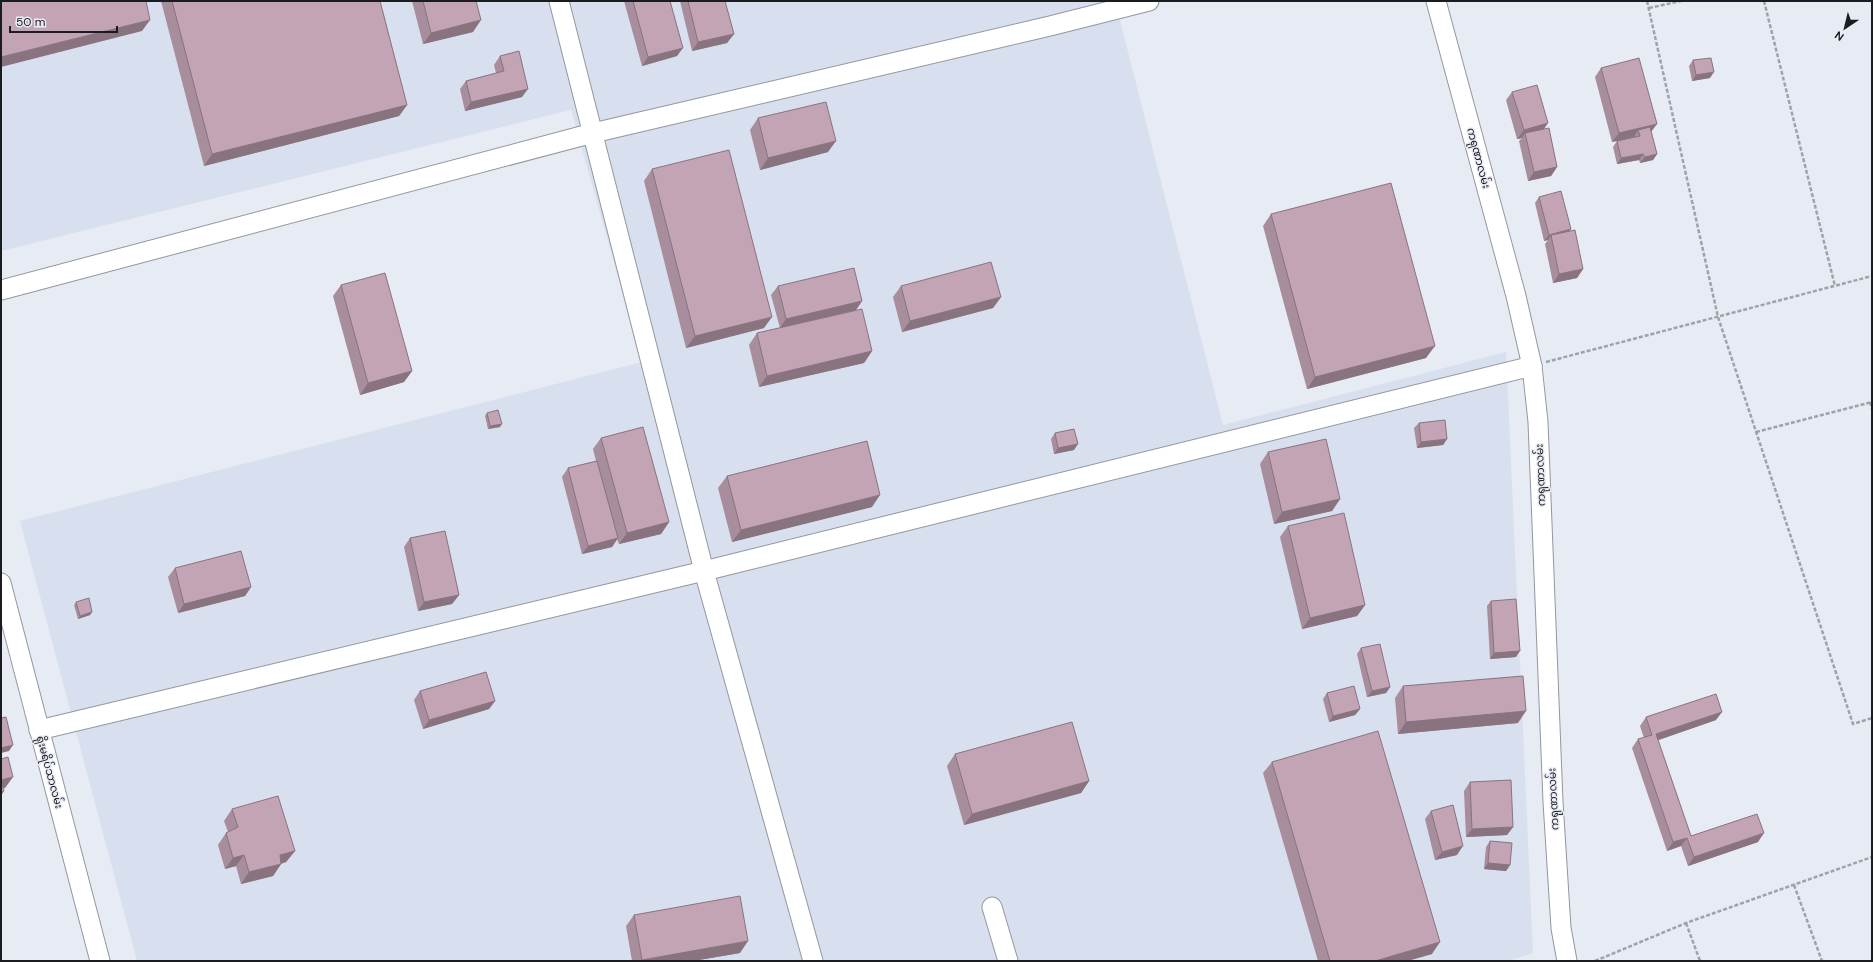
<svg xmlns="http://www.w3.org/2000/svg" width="1873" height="962" viewBox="0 0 1873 962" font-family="'DM Sans','Noto Sans Myanmar',sans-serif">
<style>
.built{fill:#d8dfee}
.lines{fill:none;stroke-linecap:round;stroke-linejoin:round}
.minor-casing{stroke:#93979f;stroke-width:21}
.path{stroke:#9fa2a8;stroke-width:2.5;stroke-dasharray:4 2;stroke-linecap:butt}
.minor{stroke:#fff;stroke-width:19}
.wall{fill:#a88d9c}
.shaded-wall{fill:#88737f}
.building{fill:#c3a4b5;stroke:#88737f}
.labels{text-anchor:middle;stroke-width:3;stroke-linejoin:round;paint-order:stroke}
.street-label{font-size:11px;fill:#1b1c1f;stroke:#e7ebf3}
</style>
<rect width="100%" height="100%" fill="#e7ebf3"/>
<path class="built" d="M1 1H1115L1223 425 1506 352 1533 953 1509 961H137L20 521 642 362 571 110 1 251Z"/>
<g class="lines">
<g class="minor-casing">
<g id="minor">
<path d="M559 1 704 571 813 961"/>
<path d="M1436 1 1516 296 1532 366 1538 422 1553 802 1561 928 1567 961"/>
<path d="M1 290 593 133 1050 26 1149 1"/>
<path d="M1 583 100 961"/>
<path d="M39 730 704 571 1532 366"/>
<path d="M992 907 1008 961"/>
</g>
</g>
<g class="path">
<path d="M1647 1 1718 317 1853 724 1872 718"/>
<path d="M1764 1 1835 286"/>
<path d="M1649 8 1681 1"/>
<path d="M1546 362 1872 276"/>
<path d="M1870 402 1872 409"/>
<path d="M1756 432 1872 402"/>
<path d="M1794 885 1822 961"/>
<path d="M1686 923 1700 961"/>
<path d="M1595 961 1686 923 1872 857"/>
</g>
<use href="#minor" class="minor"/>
</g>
<g class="wall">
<path d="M161 1H380L407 105 399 116 204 166Z"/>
<path d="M412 1H476L473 32 423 44Z"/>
<path d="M624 1H670L677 56 642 66Z"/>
<path d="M680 1H725L734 34 727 43 692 51Z"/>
<path d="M500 56 522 97 465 111 460 89 466 81 496 73 494 65Z"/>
<path d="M1693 60 1710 78 1692 81 1689 66Z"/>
<path d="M1601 68 1651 131 1657 154 1653 160 1640 163 1639 160 1617 164 1613 147 1617 141 1634 137 1612 142 1595 77Z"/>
<path d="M1512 92 1544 129 1557 167 1551 176 1528 181 1519 141 1522 138 1517 139 1506 100Z"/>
<path d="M758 118 828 152 760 170 750 130Z"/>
<path d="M652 169 764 328 686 348 644 181Z"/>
<path d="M1539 197 1571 229 1569 231 1583 269 1577 278 1553 283 1545 244 1548 240 1544 241 1535 203Z"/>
<path d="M1271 214 1426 358 1307 389 1263 226Z"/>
<path d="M341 285 412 371 404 382 360 395 333 296Z"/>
<path d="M778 286 862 301 856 310 780 328 771 295Z"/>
<path d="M901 286 1001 297 993 308 902 332 893 297Z"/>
<path d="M757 333 872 351 864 363 759 387 749 345Z"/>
<path d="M487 413 500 427 488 429 485 416Z"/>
<path d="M1419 423 1447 439 1443 445 1417 448 1414 428Z"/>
<path d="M1055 433 1074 450 1054 454 1051 439Z"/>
<path d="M601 438 669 522 661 534 619 544 617 539 612 547 582 554 562 477 568 468 596 461 593 449Z"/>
<path d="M1268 452 1340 499 1332 511 1274 524 1260 464Z"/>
<path d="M727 476 872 507 732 542 718 488Z"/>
<path d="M1288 526 1365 605 1357 616 1302 629 1280 537Z"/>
<path d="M410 538 459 595 452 604 418 611 404 547Z"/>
<path d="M175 568 251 587 245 596 178 613 168 577Z"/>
<path d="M1491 601 1516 657 1490 659 1487 606Z"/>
<path d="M76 602 92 612 90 615 78 619 74 605Z"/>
<path d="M1361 648 1390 687 1386 693 1367 697 1357 654Z"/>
<path d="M1403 686 1518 723 1398 734 1395 698Z"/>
<path d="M420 691 495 701 489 709 423 729 414 700Z"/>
<path d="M1327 693 1360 709 1355 715 1329 722 1323 699Z"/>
<path d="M1646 717 1716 720 1658 740 1691 836 1758 842 1688 866 1681 846 1667 851 1632 748 1638 739 1644 738 1640 726Z"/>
<path d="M955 754 1089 781 1081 793 964 825 947 766Z"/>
<path d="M1272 762 1432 954 1407 961H1318L1263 773Z"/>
<path d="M1470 782 1513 827 1507 835 1466 837 1464 791Z"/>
<path d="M232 809 295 851 286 862 281 864 273 876 241 884 236 866 225 869 218 845 226 833 228 832 224 821Z"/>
<path d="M1431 811 1457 855 1435 860 1425 819Z"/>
<path d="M1490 841 1510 865 1506 871 1484 869 1486 847Z"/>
<path d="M634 915 740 953 693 961H632L626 926Z"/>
</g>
<g class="shaded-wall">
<path d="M150 20 142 31 1 67V57Z"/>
<path d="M481 20 473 32 423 44 431 33Z"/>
<path d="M734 34 727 43 692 51 698 42Z"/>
<path d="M683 48 677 56 642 66 648 57Z"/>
<path d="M1714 72 1710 78 1692 81 1696 75Z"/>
<path d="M528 89 522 97 465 111 471 102Z"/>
<path d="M407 105 399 116 204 166 212 154Z"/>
<path d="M1548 123 1542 132 1525 133 1522 138 1517 139 1524 130Z"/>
<path d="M1657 124 1651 132 1638 130 1634 137 1612 142 1619 133Z"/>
<path d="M836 141 828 152 760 170 768 158Z"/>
<path d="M1643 154 1639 160 1617 164 1621 158Z"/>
<path d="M1657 154 1653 160 1640 163 1645 157Z"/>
<path d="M1557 167 1551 176 1528 181 1534 172Z"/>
<path d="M1571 229 1566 235H1551L1548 240 1544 241 1549 235Z"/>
<path d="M1583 269 1577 278 1553 283 1559 274Z"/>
<path d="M1001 297 993 308 902 332 910 321Z"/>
<path d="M862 301 856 310 780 328 786 319Z"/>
<path d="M772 317 764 328 686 348 695 336Z"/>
<path d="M1435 346 1426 358 1307 389 1315 377Z"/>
<path d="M872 351 864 363 759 387 767 376Z"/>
<path d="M412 371 404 382 360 395 368 383Z"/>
<path d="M502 424 500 427 488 429 490 426Z"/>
<path d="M1447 439 1443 445 1417 448 1421 442Z"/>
<path d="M1078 444 1074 450 1054 454 1058 448Z"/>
<path d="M880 495 872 507 732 542 741 530Z"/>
<path d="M1340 499 1332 511 1274 524 1282 512Z"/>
<path d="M669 522 661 534 619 544 627 533Z"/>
<path d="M618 538 612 547 582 554 588 546Z"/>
<path d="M251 587 245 596 178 613 184 604Z"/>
<path d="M459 595 452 604 418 611 424 602Z"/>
<path d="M1365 605 1357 616 1302 629 1310 618Z"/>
<path d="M92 612 90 615 78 619 80 616Z"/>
<path d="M1520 651 1516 657 1490 659 1494 653Z"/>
<path d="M1390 687 1386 693 1367 697 1372 691Z"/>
<path d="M495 701 489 709 423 729 429 720Z"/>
<path d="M1360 709 1355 715 1329 722 1333 716Z"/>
<path d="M1526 711 1518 723 1398 734 1406 722Z"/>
<path d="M1722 712 1716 720 1650 743 1656 734Z"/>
<path d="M13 745 9 751 1 753V748Z"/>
<path d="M13 777 5 788 1 789V780Z"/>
<path d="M1089 781 1081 793 964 825 972 814Z"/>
<path d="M4 791 1 796V792Z"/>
<path d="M1513 827 1507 835 1466 837 1472 829Z"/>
<path d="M1764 833 1758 842 1688 866 1694 857Z"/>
<path d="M1687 838 1681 846 1667 851 1673 842Z"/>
<path d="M1463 846 1457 855 1435 860 1442 852Z"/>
<path d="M295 851 286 862 276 865 281 864 273 876 241 884 249 872 280 855Z"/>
<path d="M244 855 236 866 225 869 233 858Z"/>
<path d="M1488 863 1510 865 1506 871 1484 869Z"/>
<path d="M748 941 740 953 693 961H641L642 960Z"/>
<path d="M1440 942 1432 954 1407 961H1375Z"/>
</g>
<g class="building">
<path d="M1 1H146L150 20 1 57Z"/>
<path d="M172 1H380L407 105 212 154Z"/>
<path d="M423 1H476L481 20 431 33Z"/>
<path d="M633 1H670L683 48 648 57Z"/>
<path d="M688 1H725L734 34 698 42Z"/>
<path d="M519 51 528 89 471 102 466 81 504 71 500 56Z"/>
<path d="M1639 58 1657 124 1619 133 1601 68Z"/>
<path d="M1711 58 1714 72 1696 75 1693 60Z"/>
<path d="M1537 85 1548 123 1524 130 1512 92Z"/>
<path d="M826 102 836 141 768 158 758 118Z"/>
<path d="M1650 127 1657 154 1645 157 1643 154 1621 158 1617 141 1640 136 1638 130Z"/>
<path d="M1549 128 1557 167 1534 172 1525 133Z"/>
<path d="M729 150 772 317 695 336 652 169Z"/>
<path d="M1391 183 1435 346 1315 377 1271 214Z"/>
<path d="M1561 191 1571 229 1549 235 1539 197Z"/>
<path d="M1575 230 1583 269 1559 274 1551 235Z"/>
<path d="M991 262 1001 297 910 321 901 286Z"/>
<path d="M854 268 862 301 786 319 778 286Z"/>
<path d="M385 273 412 371 368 383 341 285Z"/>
<path d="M862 309 872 351 767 376 757 333Z"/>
<path d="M498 410 502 424 490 426 487 413Z"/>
<path d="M1445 420 1447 439 1421 442 1419 423Z"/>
<path d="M643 427 669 522 627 533 601 438Z"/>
<path d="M1074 429 1078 444 1058 448 1055 433Z"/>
<path d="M1326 439 1340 499 1282 512 1268 452Z"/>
<path d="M867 441 880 495 741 530 727 476Z"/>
<path d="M597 461 618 538 588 546 568 468Z"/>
<path d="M1344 513 1365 605 1310 618 1288 526Z"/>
<path d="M445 531 459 595 424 602 410 538Z"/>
<path d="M241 551 251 587 184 604 175 568Z"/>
<path d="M89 598 92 612 80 616 76 602Z"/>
<path d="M1516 599 1520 651 1494 653 1491 601Z"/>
<path d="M1380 644 1390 687 1372 691 1361 648Z"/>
<path d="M486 672 495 701 429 720 420 691Z"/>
<path d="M1523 676 1526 711 1406 722 1403 686Z"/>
<path d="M1354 686 1360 709 1333 716 1327 693Z"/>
<path d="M1716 694 1722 712 1656 734 1691 836 1757 814 1764 833 1694 857 1687 838 1673 842 1638 739 1652 735 1646 717Z"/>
<path d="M6 717 13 745 1 748V718Z"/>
<path d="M1072 722 1089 781 972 814 955 754Z"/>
<path d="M1378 731 1440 942 1375 961H1330L1272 762Z"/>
<path d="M8 757 13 777 1 780 4 791 1 792V759Z"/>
<path d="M1511 780 1513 827 1472 829 1470 782Z"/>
<path d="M278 796 295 851 280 855 281 864 249 872 244 855 233 858 226 833 238 827 232 809Z"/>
<path d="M1453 805 1463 846 1442 852 1431 811Z"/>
<path d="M1490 841 1512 843 1510 865 1488 863Z"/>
<path d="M740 896 748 941 642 960 634 915Z"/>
</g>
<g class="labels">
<g class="street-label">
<text transform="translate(1479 158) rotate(75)" y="4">ကရုဏာလမ်း</text>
<text transform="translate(1540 475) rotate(-92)" y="4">ကရုဏာလမ်း</text>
<text transform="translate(50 772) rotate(75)" y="4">ရိုးမရိပ်သာလမ်း</text>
<text transform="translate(1553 799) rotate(-93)" y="4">ကရုဏာလမ်း</text>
</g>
</g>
<rect width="1873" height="962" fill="none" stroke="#1b1c1f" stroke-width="4"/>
<g transform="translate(1845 28) rotate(215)" stroke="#e7ebf3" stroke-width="3" paint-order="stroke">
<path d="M0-3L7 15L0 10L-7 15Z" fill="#1b1c1f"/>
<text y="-6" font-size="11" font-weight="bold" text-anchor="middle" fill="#1b1c1f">N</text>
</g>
<path d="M10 26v6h107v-6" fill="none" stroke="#1b1c1f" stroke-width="2"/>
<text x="16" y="26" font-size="12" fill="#1b1c1f" stroke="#e7ebf3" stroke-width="3" paint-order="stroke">50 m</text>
</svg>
